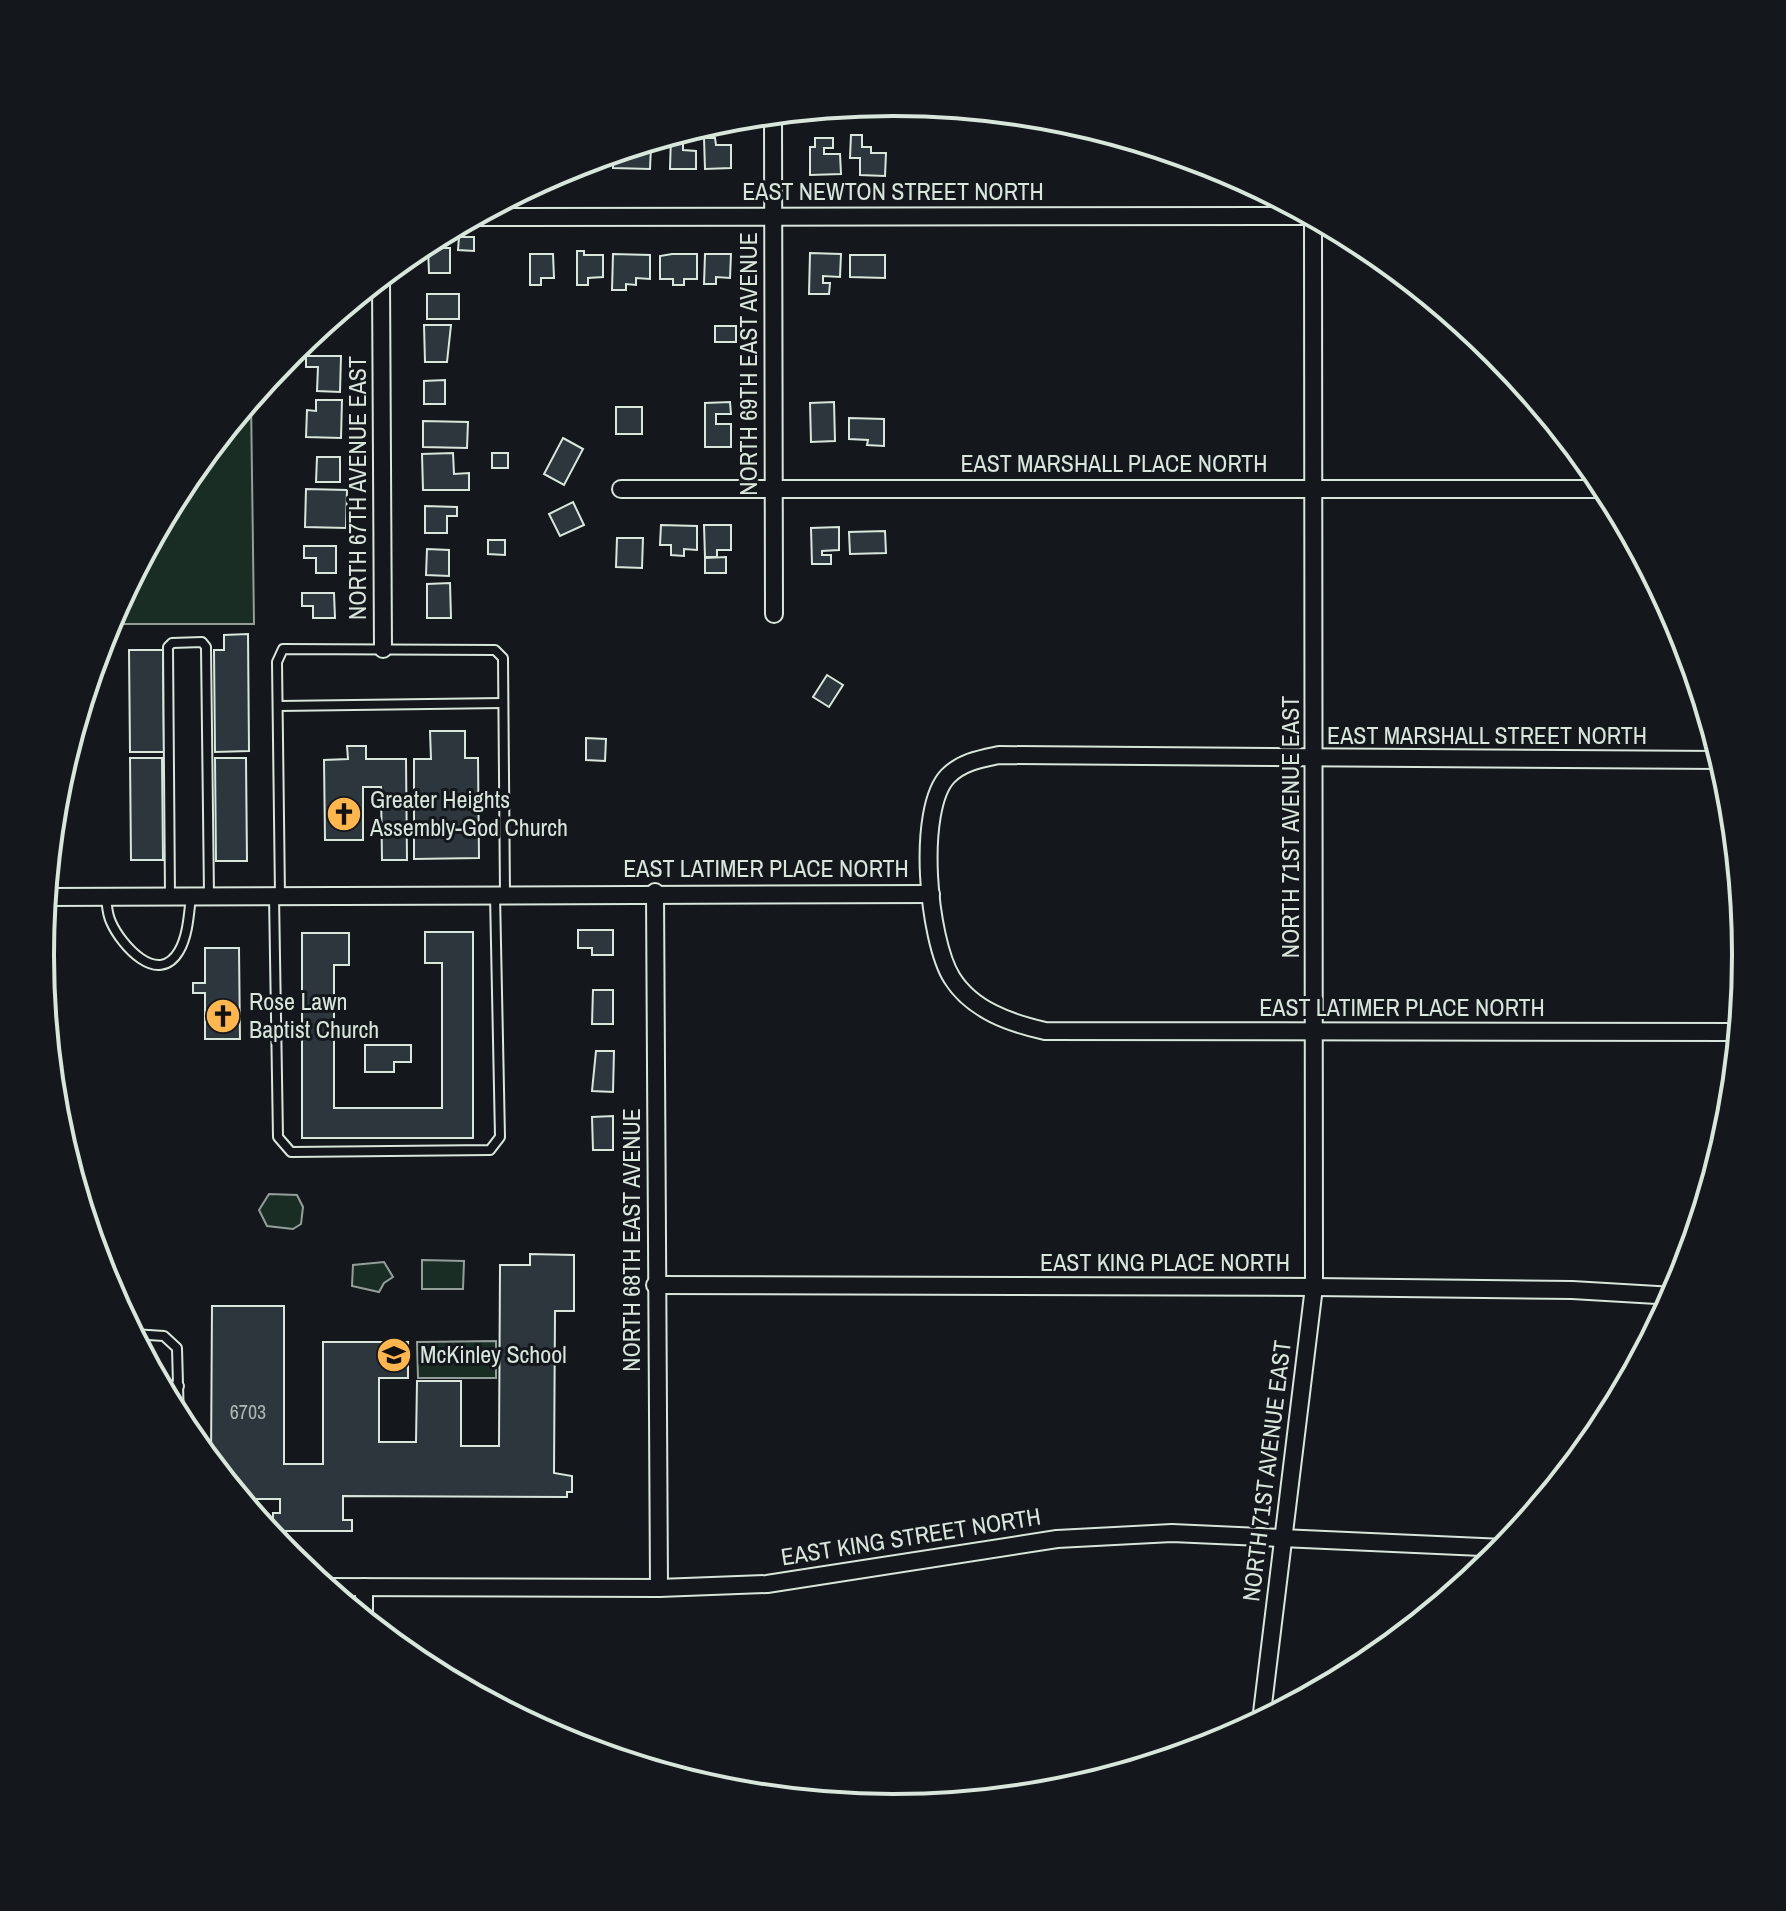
<svg xmlns="http://www.w3.org/2000/svg" width="1786" height="1911" viewBox="0 0 1786 1911" font-family="'Archivo Narrow',sans-serif">
<style>
.green{fill:#1a2d24;stroke:#939e99;stroke-width:2}
.building{fill:#2c363c;stroke:#d8e6dc;stroke-width:2}
.lines{fill:none;stroke-linecap:round;stroke-linejoin:round}
.service-casing{stroke:#d8e6dc;stroke-width:12}
.minor-casing{stroke:#d8e6dc;stroke-width:20}
.service{stroke:#14181c;stroke-width:8}
.minor{stroke:#14181c;stroke-width:16}
.labels{text-anchor:middle;stroke-width:6;stroke-linejoin:round;paint-order:stroke}
.number-label{font-size:20px;fill:#adbab4}
.street-label{font-size:24px;fill:#d8e6dc;stroke:#14181c}
.poi-label{font-size:24px;fill:#d8e6dc;stroke:#14181c;text-anchor:start}
.rim{fill:none;stroke:#d8e6dc;stroke-width:4}
</style>
<rect width="100%" height="100%" fill="#14181c"/>
<g class="green">
<path d="M251 399 254 624H108L184 481Z"/>
<path d="M269 1194 297 1195 303 1207 301 1224 293 1229 267 1226 259 1210Z"/>
<path d="M422 1260 464 1261 463 1289H422Z"/>
<path d="M384 1262 393 1277 384 1283 379 1292 352 1286 353 1265Z"/>
<path d="M496 1341V1378H418L417 1342Z"/>
</g>
<g class="building">
<path d="M683 132V150L696 151V169H670L671 136Z"/>
<path d="M851 135H862V147H871V153H886L885 176 860 175V158H850Z"/>
<path d="M704 138H715L716 145H731V168L705 169Z"/>
<path d="M815 138H833V148H824V154H840L841 174 810 175V147H815Z"/>
<path d="M639 145 651 146 650 169 613 168V153Z"/>
<path d="M603 156 602 169 577 168V164Z"/>
<path d="M459 237H474V251L458 250Z"/>
<path d="M428 248H450V273H429Z"/>
<path d="M577 251H584V255H603V277L588 278V285H577Z"/>
<path d="M810 253 841 254 840 277 823 276V283H830L829 294H809Z"/>
<path d="M530 254H553L554 278H541V285H530Z"/>
<path d="M613 254 650 255V279L636 278V285L626 284V290H612Z"/>
<path d="M672 254H697V279H684V285H673V279H660V256Z"/>
<path d="M705 254H731L730 278 716 277V284H704Z"/>
<path d="M850 255H885V278L850 277Z"/>
<rect x="427" y="294" width="32" height="25"/>
<path d="M424 325H451L447 362H425Z"/>
<rect x="715" y="326" width="21" height="16"/>
<path d="M306 356H341L340 392 317 391 318 367H306Z"/>
<path d="M445 380V404H424V381Z"/>
<path d="M316 400H342L341 438 306 437 307 410 316 411Z"/>
<path d="M730 402 731 414H716V424H731V447H705V403Z"/>
<path d="M834 402 835 441 811 442 810 403Z"/>
<rect x="616" y="407" width="26" height="27"/>
<path d="M849 418 884 419V446L867 445 868 440 849 439Z"/>
<path d="M423 421 468 422 467 448 423 447Z"/>
<path d="M563 438 583 449 564 485 544 474Z"/>
<path d="M453 453 454 474 469 473V490H423L422 454Z"/>
<rect x="492" y="453" width="16" height="15"/>
<path d="M317 457H340V482H316Z"/>
<path d="M306 489 347 490 346 528 305 527Z"/>
<path d="M573 502 584 525 560 536 549 514Z"/>
<path d="M425 506 457 507V516H447V533H425Z"/>
<path d="M661 525 697 526V550L684 549V556L671 555V545H660Z"/>
<path d="M704 525H731V550H717V557H705Z"/>
<path d="M839 527V550L822 551V555H831V564H812L811 528Z"/>
<path d="M885 531 886 553 850 554 849 532Z"/>
<path d="M617 538H643L642 568 616 567Z"/>
<path d="M488 540H505V555L488 554Z"/>
<path d="M304 546H336V573H316V558H304Z"/>
<path d="M427 549 449 550V576L426 575Z"/>
<path d="M726 557V573H705V558Z"/>
<path d="M450 583 451 618H427V584Z"/>
<path d="M302 593H334L335 618H313V606H302Z"/>
<path d="M248 634 249 751 215 752 214 650H224V635Z"/>
<path d="M129 650H163L164 752H130Z"/>
<path d="M827 675 843 685 829 707 813 697Z"/>
<path d="M430 731H465V758H478L479 858 414 859V759H431Z"/>
<path d="M586 738 606 739 605 761 586 760Z"/>
<path d="M347 746H366V759H406L407 860H382L381 787H363V840H325L324 760 348 759Z"/>
<path d="M130 758H162L163 860H131Z"/>
<path d="M215 758H246L247 861H216Z"/>
<path d="M578 930H613V955H592V948H578Z"/>
<path d="M425 932H473V1138H302V933H349V965H334V1108H442V963H425Z"/>
<path d="M205 948H239L240 1039H205V993H193V983H205Z"/>
<path d="M593 990H613V1024H592Z"/>
<path d="M365 1045H411V1062H394V1072H365Z"/>
<path d="M596 1051H614L613 1092 592 1091Z"/>
<path d="M613 1116V1150H593L592 1117Z"/>
<path d="M530 1254 574 1255V1311H555L554 1473 572 1476V1492H567V1497L343 1496V1520H352V1531H273V1513H280V1499H241L211 1463 212 1306H284V1464H323V1342H408V1378H379V1442H416L417 1381H461V1446H499L500 1265H530Z"/>
</g>
<g class="lines">
<g class="service-casing">
<g id="service">
<path d="M279 706 503 703"/>
<path d="M280 895 277 662 283 649 495 650 503 658 505 894"/>
<path d="M170 896 168 647 172 643 202 642 206 647 209 895"/>
<path d="M274 896 278 1137 291 1152 490 1150 500 1137 495 895"/>
<path d="M106 897C107 905 107 914 111 922 121 945 158 987 179 951 188 936 189 913 191 896"/>
<path d="M133 1334 164 1336 177 1348 179 1421"/>
<path d="M160 1385 179 1386"/>
</g>
</g>
<g class="minor-casing">
<g id="minor">
<path d="M773 114 774 614"/>
<path d="M475 217 1311 216"/>
<path d="M381 278 383 649"/>
<path d="M621 489H1606"/>
<path d="M1721 760 999 755C980 759 962 762 948 776 916 809 928 940 952 978 972 1010 1010 1023 1045 1031L1738 1032"/>
<path d="M655 892 659 1588"/>
<path d="M46 897 931 894"/>
<path d="M655 1285 1314 1287 1572 1290 1674 1296"/>
<path d="M324 1587 659 1588 767 1584 1057 1539 1172 1533 1504 1548"/>
<path d="M364 1620V1587"/>
<path d="M1261 1721 1314 1287 1313 217"/>
</g>
</g>
<use href="#service" class="service"/>
<use href="#minor" class="minor"/>
</g>
<defs>
<g id="church-disc" transform="scale(1.8)"><circle r="9.5" fill="#ffb74d" stroke="#14181c"/><path d="M-1.2-6h2.4v3.5h3.3v2.4h-3.3V6h-2.4V-.1h-3.3v-2.4h3.3Z" fill="#111"/></g>
<g id="school-disc" transform="scale(1.8)"><circle r="9.5" fill="#ffb74d" stroke="#14181c"/><path d="M0-5L7-2L0 1L-7-2ZM-4 1L0 2.5L4 1V4Q0 6-4 4Z" fill="#111"/></g>
</defs>
<g fill-rule="evenodd">
<use href="#church-disc" x="344" y="814"/>
<use href="#church-disc" x="223" y="1016"/>
<use href="#school-disc" x="394" y="1355"/>
</g>
<g class="labels">
<g class="number-label">
<text x="248" y="1419">6703</text>
</g>
<g class="street-label">
<text x="893" y="200">EAST NEWTON STREET NORTH</text>
<text transform="translate(749 364) rotate(-90)" y="8">NORTH 69TH EAST AVENUE</text>
<text x="1114" y="472">EAST MARSHALL PLACE NORTH</text>
<text transform="translate(358 488) rotate(-90)" y="8">NORTH 67TH AVENUE EAST</text>
<text x="1487" y="744">EAST MARSHALL STREET NORTH</text>
<text transform="translate(1291 827) rotate(-90)" y="8">NORTH 71ST AVENUE EAST</text>
<text x="766" y="877">EAST LATIMER PLACE NORTH</text>
<text x="1402" y="1016">EAST LATIMER PLACE NORTH</text>
<text transform="translate(632 1240) rotate(-90)" y="8">NORTH 68TH EAST AVENUE</text>
<text x="1165" y="1271">EAST KING PLACE NORTH</text>
<text transform="translate(1267 1471) rotate(-83)" y="8">NORTH 71ST AVENUE EAST</text>
<text transform="translate(911 1537) rotate(-9)" y="8">EAST KING STREET NORTH</text>
</g>
<g class="poi-label">
<text x="370" y="808">Greater Heights<tspan x="370" dy="28">Assembly-God Church</tspan></text>
<text x="249" y="1010">Rose Lawn<tspan x="249" dy="28">Baptist Church</tspan></text>
<text x="420" y="1363">McKinley School</text>
</g>
</g>
<path d="M0 0H1786V1911H0ZM54 955a839 839 0 1 1 1678 0a839 839 0 1 1-1678 0Z" fill="#14181c" fill-rule="evenodd"/>
<path class="rim" d="M54 955a839 839 0 1 1 1678 0a839 839 0 1 1-1678 0Z"/>
</svg>
